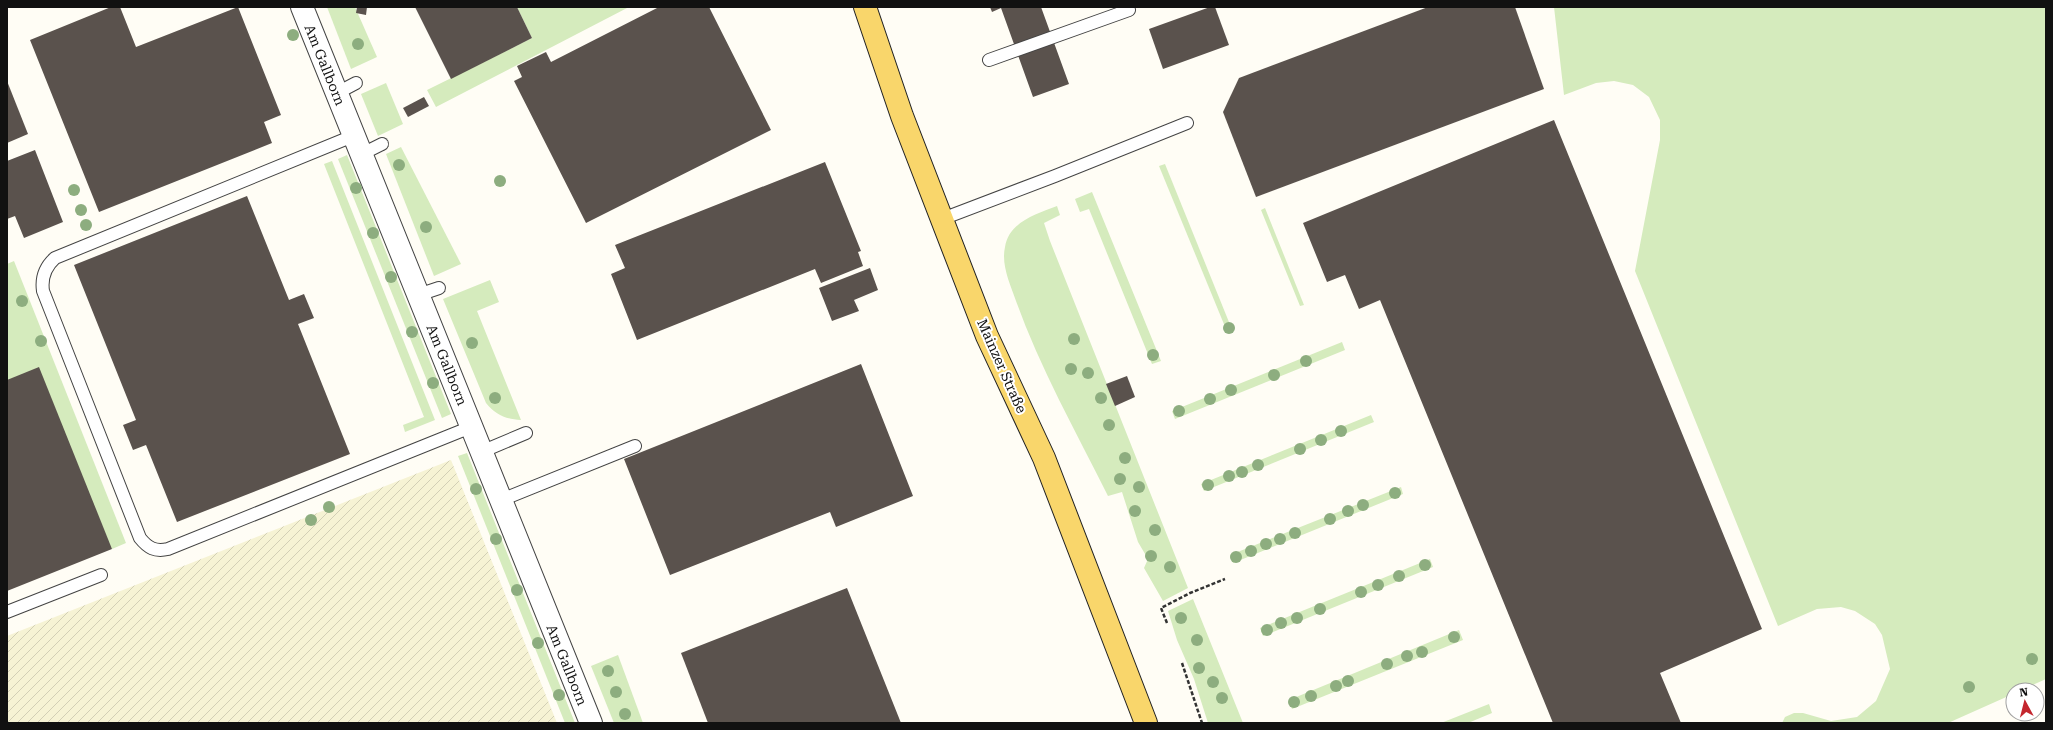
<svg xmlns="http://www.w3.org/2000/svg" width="2053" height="730" viewBox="0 0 2053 730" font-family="'Roboto Serif',serif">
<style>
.farmland{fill:url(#farmland-furrows)}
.green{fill:#d5ebbd}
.building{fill:#5a524d}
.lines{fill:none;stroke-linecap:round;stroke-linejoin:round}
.service-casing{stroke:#444;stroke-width:14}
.minor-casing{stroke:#444;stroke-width:24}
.primary-casing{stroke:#222;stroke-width:24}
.path{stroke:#333;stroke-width:2.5;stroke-dasharray:4 2;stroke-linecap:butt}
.service{stroke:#fff;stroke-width:12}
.minor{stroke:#fff;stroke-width:22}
.primary{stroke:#f9d66b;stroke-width:22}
.tree{fill:#8dad7f}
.labels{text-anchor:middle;stroke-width:4;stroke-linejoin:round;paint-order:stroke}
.street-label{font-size:14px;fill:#111;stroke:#fff}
</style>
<defs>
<pattern id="farmland-furrows" width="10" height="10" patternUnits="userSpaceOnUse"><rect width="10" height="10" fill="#f6f3d4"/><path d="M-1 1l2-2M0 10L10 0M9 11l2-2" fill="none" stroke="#d2cfb5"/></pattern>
</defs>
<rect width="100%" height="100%" fill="#fffdf5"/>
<path class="farmland" d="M451 460 557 723H7V636Z"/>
<g class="green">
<path d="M327 7H355L377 57 351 69Z"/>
<path d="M517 7H629L436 107 427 90 532 38Z"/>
<path d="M1554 7H2046V679L2021 690H2013V694L1948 723H1782L1785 717 1794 713H1803L1831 721 1857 717 1876 701 1890 669 1882 635 1875 624 1855 611 1841 607 1817 609 1778 626 1635 271 1660 140V120L1649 97 1633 85 1614 81 1596 83 1564 95Z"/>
<path d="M386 83 403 124 378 136 361 94Z"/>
<path d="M401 147 461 264 434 276 386 154Z"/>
<path d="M347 155 451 414 442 418 338 159Z"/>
<path d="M332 161 435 420 405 432 403 425 424 417 324 164Z"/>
<path d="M1165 164 1233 332 1228 334 1159 166Z"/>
<path d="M1092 192 1161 361 1152 364 1089 209 1080 212 1075 199Z"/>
<path d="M1057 206 1060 215 1044 223 1050 241 1188 588 1163 601 1144 568 1148 559 1138 542 1122 492 1108 496C1076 432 1040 368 1016 301 1010 284 1001 265 1005 247 1009 222 1036 214 1057 206Z"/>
<path d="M1265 208 1304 305 1300 306 1261 210Z"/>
<path d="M14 261 126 543 112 549 7 380V264Z"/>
<path d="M490 280 499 302 477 311 521 420C505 419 496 415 486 403L443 299Z"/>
<path d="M1342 342 1345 350 1175 419 1172 411Z"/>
<path d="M1371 415 1374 422 1204 491 1201 484Z"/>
<path d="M467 453 575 723H565L458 456Z"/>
<path d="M1401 487 1403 494 1233 563 1230 555Z"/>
<path d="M1430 559 1433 567 1263 636 1260 628Z"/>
<path d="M1193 599 1243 723H1208L1194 679 1177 640 1168 611Z"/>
<path d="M1459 630 1463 640 1292 709 1289 700Z"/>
<path d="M618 655 643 723H614L591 666Z"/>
<path d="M1489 704 1492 713 1468 723H1441Z"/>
</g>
<g class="building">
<path d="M111 7H120L136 47 238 7 281 115 264 122 272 143 99 212 30 40Z"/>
<path d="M357 7H367L366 15 356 13Z"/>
<path d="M415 7H517L532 38 451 79Z"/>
<path d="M659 7H709L771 130 586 223 514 81 522 77 517 66 546 52 551 62Z"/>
<path d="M990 7H1041L1069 84 1033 97 1001 8 992 12Z"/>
<path d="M1210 7H1215L1229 45 1163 69 1149 29Z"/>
<path d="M1428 7H1515L1544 89 1256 197 1223 112 1239 78Z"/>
<path d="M7 81 28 134 7 143Z"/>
<path d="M424 97 429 106 408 117 403 108Z"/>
<path d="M1554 120 1762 629 1660 673 1681 723H1553L1380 300 1359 309 1345 275 1327 282 1303 223Z"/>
<path d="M35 150 63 222 24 238 15 216 7 219V161Z"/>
<path d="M825 162 861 251 858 252 863 266 821 283 815 269 637 340 611 274 625 268 615 245Z"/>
<path d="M247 196 289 300 304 294 314 318 298 324 350 454 177 522 146 445 133 450 123 425 136 420 74 265Z"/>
<path d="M870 268 878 290 854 300 859 311 832 321 819 288Z"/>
<path d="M861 364 913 496 836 527 830 512 670 575 624 459Z"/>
<path d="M39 367 112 549 7 591V380Z"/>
<path d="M1127 376 1135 397 1115 406 1106 384Z"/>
<path d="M847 588 901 723H708L681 653Z"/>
</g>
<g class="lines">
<g class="service-casing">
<g id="service">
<path d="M989 60 1129 10"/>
<path d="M337 93 356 83"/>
<path d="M353 136 55 258C45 267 41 277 43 291L140 538C148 548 155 552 168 549L471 427"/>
<path d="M362 154 382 144"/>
<path d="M942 219 1055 176 1187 123"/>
<path d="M418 295 439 288"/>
<path d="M481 452 526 433"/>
<path d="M501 500 635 446"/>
<path d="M7 612 101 575"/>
</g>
</g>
<g class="minor-casing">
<path id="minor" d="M302 7 591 723"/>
</g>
<g class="primary-casing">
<path id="primary" d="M865 7 902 116 987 336 1044 458 1146 723"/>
</g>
<g class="path">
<path d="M1167 623 1161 608 1190 593 1225 579"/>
<path d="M1182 663 1202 723"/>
</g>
<use href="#service" class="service"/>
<use href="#minor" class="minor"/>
<use href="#primary" class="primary"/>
</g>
<g class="tree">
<circle cx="293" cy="35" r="6"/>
<circle cx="358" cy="44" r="6"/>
<circle cx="399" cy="165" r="6"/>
<circle cx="500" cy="181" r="6"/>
<circle cx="356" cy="188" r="6"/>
<circle cx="74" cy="190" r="6"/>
<circle cx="81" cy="210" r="6"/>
<circle cx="86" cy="225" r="6"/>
<circle cx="426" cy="227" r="6"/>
<circle cx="373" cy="233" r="6"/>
<circle cx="391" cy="277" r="6"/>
<circle cx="22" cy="301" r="6"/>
<circle cx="1229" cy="328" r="6"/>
<circle cx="412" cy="332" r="6"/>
<circle cx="1074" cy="339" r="6"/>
<circle cx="41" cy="341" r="6"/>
<circle cx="472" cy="343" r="6"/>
<circle cx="1153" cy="355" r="6"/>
<circle cx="1306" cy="361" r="6"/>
<circle cx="1071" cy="369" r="6"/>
<circle cx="1088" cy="373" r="6"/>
<circle cx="1274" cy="375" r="6"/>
<circle cx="433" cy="383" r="6"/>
<circle cx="1231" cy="390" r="6"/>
<circle cx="495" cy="398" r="6"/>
<circle cx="1101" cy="398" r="6"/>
<circle cx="1210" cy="399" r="6"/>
<circle cx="1179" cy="411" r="6"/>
<circle cx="1109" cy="425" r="6"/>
<circle cx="1341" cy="431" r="6"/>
<circle cx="1321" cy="440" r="6"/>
<circle cx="1300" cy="449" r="6"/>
<circle cx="1125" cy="458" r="6"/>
<circle cx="1258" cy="465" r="6"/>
<circle cx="1242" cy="472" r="6"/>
<circle cx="1229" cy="476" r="6"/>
<circle cx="1120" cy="479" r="6"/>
<circle cx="1208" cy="485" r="6"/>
<circle cx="1139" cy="487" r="6"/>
<circle cx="476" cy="489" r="6"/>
<circle cx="1395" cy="493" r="6"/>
<circle cx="1363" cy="505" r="6"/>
<circle cx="329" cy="507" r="6"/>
<circle cx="1135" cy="511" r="6"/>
<circle cx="1348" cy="511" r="6"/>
<circle cx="1330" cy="519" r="6"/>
<circle cx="311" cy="520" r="6"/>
<circle cx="1155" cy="530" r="6"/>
<circle cx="1295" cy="533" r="6"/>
<circle cx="496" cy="539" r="6"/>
<circle cx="1280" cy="539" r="6"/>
<circle cx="1266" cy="544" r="6"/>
<circle cx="1251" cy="551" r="6"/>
<circle cx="1151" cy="556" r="6"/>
<circle cx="1236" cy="557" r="6"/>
<circle cx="1425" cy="565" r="6"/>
<circle cx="1170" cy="567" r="6"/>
<circle cx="1399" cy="576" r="6"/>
<circle cx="1378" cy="585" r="6"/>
<circle cx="517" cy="590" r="6"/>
<circle cx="1361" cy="592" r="6"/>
<circle cx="1320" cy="609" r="6"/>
<circle cx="1181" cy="618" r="6"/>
<circle cx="1297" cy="618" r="6"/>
<circle cx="1281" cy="623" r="6"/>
<circle cx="1267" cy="630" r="6"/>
<circle cx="1454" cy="637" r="6"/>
<circle cx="1197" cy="640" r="6"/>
<circle cx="538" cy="643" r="6"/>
<circle cx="1422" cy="652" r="6"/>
<circle cx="1407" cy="656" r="6"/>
<circle cx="2032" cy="659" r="6"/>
<circle cx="1387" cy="664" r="6"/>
<circle cx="1199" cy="668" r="6"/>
<circle cx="608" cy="671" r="6"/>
<circle cx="1348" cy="681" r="6"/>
<circle cx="1213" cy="682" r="6"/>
<circle cx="1336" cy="686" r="6"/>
<circle cx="1969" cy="687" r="6"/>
<circle cx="616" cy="692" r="6"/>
<circle cx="559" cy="695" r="6"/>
<circle cx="1311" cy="696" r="6"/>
<circle cx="1222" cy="698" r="6"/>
<circle cx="1294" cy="702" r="6"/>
<circle cx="625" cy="714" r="6"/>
</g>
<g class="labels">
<g class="street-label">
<text transform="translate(325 65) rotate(68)" y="5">Am Gallborn</text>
<text transform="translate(447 365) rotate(68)" y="5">Am Gallborn</text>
<text transform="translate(1002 366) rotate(66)" y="5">Mainzer Straße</text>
<text transform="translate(567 665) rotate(68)" y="5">Am Gallborn</text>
</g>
</g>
<rect width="2053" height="730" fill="none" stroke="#111111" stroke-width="16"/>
<g transform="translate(2025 702) rotate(353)"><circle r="19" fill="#ffffff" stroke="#a0a0a0"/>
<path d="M0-3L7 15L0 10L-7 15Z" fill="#c4262e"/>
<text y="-6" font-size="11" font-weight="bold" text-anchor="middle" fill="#111111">N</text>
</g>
</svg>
